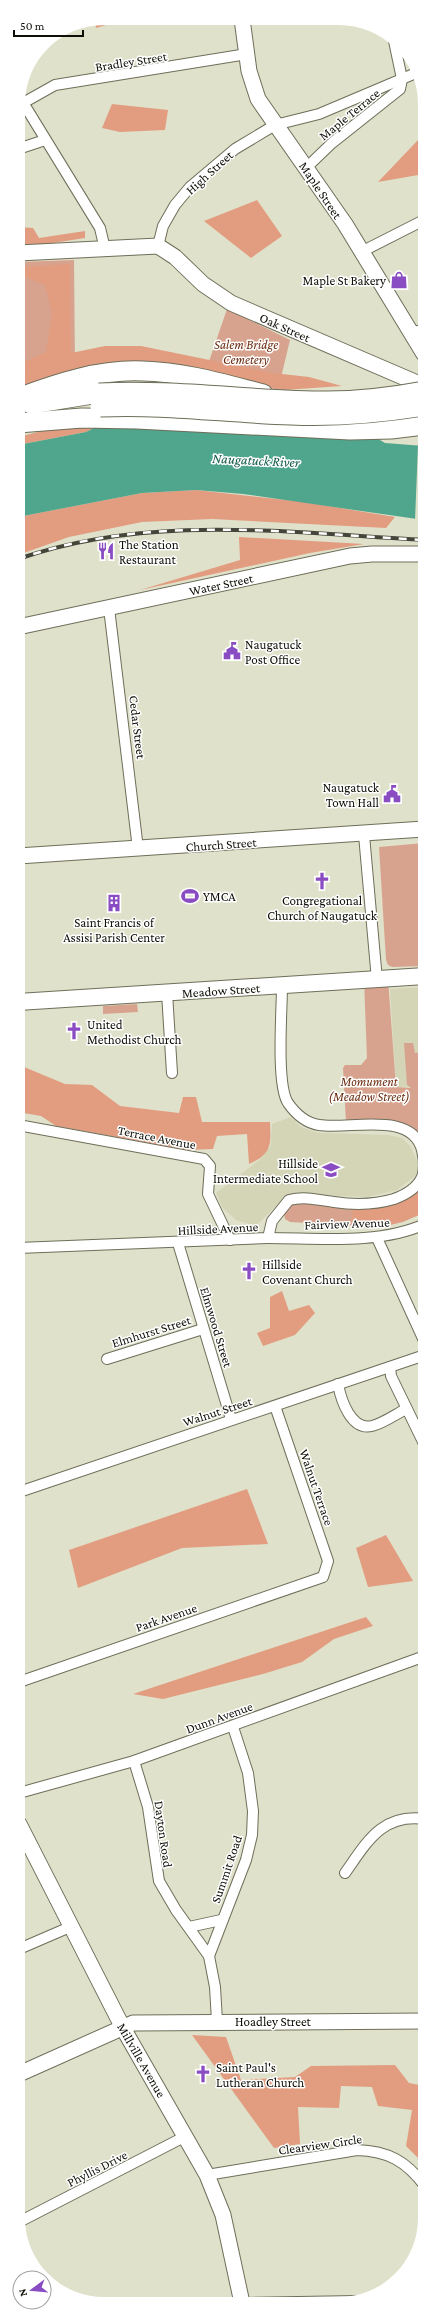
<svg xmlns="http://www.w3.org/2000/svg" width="443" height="2322" viewBox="0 0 443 2322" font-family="'Crimson Pro',serif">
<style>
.built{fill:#d4d4b7}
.green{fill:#d8a38e}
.forest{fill:#e29d81}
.water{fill:#50a58d}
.pier{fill:#e0e1ca}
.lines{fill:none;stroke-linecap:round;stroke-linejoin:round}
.street-casing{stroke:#6e6e5a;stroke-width:12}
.secondary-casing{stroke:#6e6e5a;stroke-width:17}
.primary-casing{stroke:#6e6e5a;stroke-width:18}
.highway-casing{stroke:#6e6e5a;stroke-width:21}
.street{stroke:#fff;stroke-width:10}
.secondary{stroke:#fff;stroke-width:15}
.primary{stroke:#fff;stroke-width:16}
.highway{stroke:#fff;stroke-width:19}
.rail-casing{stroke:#45463a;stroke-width:4}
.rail{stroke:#fff;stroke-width:2.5;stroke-dasharray:8;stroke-linecap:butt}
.highway-bridge-casing{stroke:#6e6e5a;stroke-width:21;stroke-linecap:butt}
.highway-bridge{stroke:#fff;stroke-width:19}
.labels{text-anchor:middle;stroke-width:3;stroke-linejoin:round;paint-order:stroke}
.street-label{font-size:13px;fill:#0e0e07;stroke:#fff}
.poi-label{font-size:13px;fill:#0e0e07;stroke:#fff;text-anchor:start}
.park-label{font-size:13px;font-style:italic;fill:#6a2c10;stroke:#fff}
.water-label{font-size:14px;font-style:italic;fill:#145a49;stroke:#fff}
</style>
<rect width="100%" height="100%" fill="#e0e1ca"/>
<g class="built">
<path d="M425 987V1086L396 1087 390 989Z"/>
<path d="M291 1117 301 1127 318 1133 389 1135 402 1138 410 1146 416 1158 418 1168 415 1176 397 1190 367 1197 293 1194 283 1199 259 1223 253 1225 236 1220 222 1207 216 1193 262 1158 271 1145 272 1124Z"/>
</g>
<g class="green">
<path d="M74 260 75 368 18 385V262Z"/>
<path d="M227 309 290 340 278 390 205 373Z"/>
<path d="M424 843 425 966 392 967 388 965 386 960 379 847Z"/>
<path d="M388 979 396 1087 411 1088 407 1085 404 1043H413L415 1053 425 1052V1144C408 1115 375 1122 346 1122L343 1068 345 1065H361L367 1058 364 981Z"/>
<path d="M137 1004 138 1012 103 1014V1006Z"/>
<path d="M416 1193 425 1212 403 1222 381 1227 290 1222 285 1219 284 1214 295 1201 353 1208 410 1196Z"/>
</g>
<g class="forest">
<path d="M104 18H129L96 28 95 20Z"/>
<path d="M112 104 168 110 165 130 120 132 102 128Z"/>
<path d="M424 137V174L378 182 419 139Z"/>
<path d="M257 200 282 236 251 258 204 221Z"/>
<path d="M18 227 33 228 39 238 85 231V238L40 245H18Z"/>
<path d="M70 264 71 353 105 346H141L273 373 309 377 342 386 284 390 182 368 103 364 18 390V365L46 352 52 313 45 285 25 277 18 279V267Z"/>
<path d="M81 426 96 427 86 432 18 445V437L54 428Z"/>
<path d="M196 490 304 502 395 517 386 528 212 519 142 522 69 537 18 555V517L142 493Z"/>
<path d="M239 537 364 544 310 553 140 590 240 560Z"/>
<path d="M18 1067H24L65 1084 92 1085 120 1106 179 1113 183 1097H196L202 1122H270C271 1145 272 1154 249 1164L247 1134 217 1136 213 1149 188 1150 56 1126 41 1116 18 1112Z"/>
<path d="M425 1183V1212C398 1225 382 1228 352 1227L353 1208C380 1205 405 1204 425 1183Z"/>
<path d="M282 1291 289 1311 309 1305 315 1313 295 1335 263 1346 257 1333 270 1328V1297Z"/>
<path d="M247 1489 268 1544 182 1548 78 1588 69 1550Z"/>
<path d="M386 1535 413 1581 368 1587 356 1548Z"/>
<path d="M366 1617 373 1626 334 1639 302 1662 263 1674 163 1699 133 1694Z"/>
<path d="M192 2035 226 2037 241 2080 295 2077 311 2066 395 2065 409 2083 425 2086V2165L406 2146 412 2110 378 2106 372 2087 341 2086 339 2108 298 2107 300 2144 274 2148Z"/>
</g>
<path class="water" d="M102 424 375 437 385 443 424 446V520L243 494 196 490 142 493 18 517V445L86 432Z"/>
<path class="pier" d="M418 445H424V521H415Z"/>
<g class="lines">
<g class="street-casing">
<g id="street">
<path d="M19 96 100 228 105 249"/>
<path d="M23 103 55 85 247 54"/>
<path d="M18 149 45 140"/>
<path d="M306 168 332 143 400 89 402 79 394 41"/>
<path d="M158 246 163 226 175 205 190 187 235 149 275 125 319 114 416 73"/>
<path d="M361 252 424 220"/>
<path d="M412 333 424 329"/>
<path d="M109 608 138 849"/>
<path d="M364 835 377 980"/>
<path d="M167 993 172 1073"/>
<path d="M18 1125 204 1159 210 1166 208 1194 230 1240"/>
<path d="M268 1238C318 1238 379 1245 425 1224"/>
<path d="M377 1238 425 1343"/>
<path d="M178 1243 231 1419"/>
<path d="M18 1248 268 1238 272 1221 289 1200C305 1196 319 1200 334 1202 354 1205 374 1205 394 1199 405 1195 417 1188 422 1177 425 1169 424 1159 422 1150 412 1110 349 1130 319 1125 306 1123 295 1113 288 1103 276 1085 282 1010 282 986"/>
<path d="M107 1359 203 1329"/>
<path d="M390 1367 391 1376 425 1446"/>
<path d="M338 1384C341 1400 351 1431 372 1426 384 1423 396 1414 406 1409"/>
<path d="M19 1492 425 1355"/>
<path d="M19 1682 323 1577 328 1561 275 1406"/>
<path d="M134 1761 148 1807 159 1881 176 1910 209 1956"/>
<path d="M19 1793 134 1761 425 1656"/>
<path d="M345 1873C367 1842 382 1813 425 1819"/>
<path d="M189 1927 221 1920"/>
<path d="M19 1949 70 1927"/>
<path d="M217 2021 215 1987 209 1956 246 1860 252 1835 253 1811 248 1773 233 1727"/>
<path d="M207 2175 357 2150C388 2151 406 2161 425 2186"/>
<path d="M19 2222 186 2136"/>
<path d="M246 2303 358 2301"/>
</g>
</g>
<g class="secondary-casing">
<g id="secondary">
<path d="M242 19 249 71 258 99 345 224 424 354"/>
<path d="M18 253 158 246 175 257 203 284 231 303 424 386"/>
<path d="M18 627 350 556 372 554H424"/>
<path d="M18 856 424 829"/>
<path d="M19 1824 123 2028 207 2175 223 2215 242 2303"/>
<path d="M19 2074 133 2023 425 2021"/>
</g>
</g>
<g class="primary-casing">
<path id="primary" d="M18 1002 425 976"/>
</g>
<g class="highway-casing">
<g id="highway">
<path d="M18 398C58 383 100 369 143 371 184 372 224 384 263 394"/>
<path d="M31 404 99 393"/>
<path d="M18 423 82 418 137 419 350 430 391 429 424 425"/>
</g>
</g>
<use href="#street" class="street"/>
<use href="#secondary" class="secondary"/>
<use href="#primary" class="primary"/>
<use href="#highway" class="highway"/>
<g class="rail-casing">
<path id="rail" d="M18 559C150 513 288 533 424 540"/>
</g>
<use href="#rail" class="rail"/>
<g class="highway-bridge-casing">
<g id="highway-bridge">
<path d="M99 393C175 389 251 401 327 401 360 401 392 397 424 391"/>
<path d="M100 407C164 404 227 413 291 415 336 417 380 413 424 406"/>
</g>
</g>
<use href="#highway-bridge" class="highway-bridge"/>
</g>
<defs>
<g id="shop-bare" transform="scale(1.38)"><path d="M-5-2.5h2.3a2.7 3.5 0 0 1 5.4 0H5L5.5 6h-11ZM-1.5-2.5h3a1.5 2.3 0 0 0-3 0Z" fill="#8a4cc2" stroke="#fff" stroke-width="2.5" paint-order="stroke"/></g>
<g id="restaurant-bare" transform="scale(1.38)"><path d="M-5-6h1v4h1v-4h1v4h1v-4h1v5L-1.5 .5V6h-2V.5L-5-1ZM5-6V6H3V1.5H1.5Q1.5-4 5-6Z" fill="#8a4cc2" stroke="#fff" stroke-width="2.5" paint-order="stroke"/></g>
<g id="civic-bare" transform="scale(1.38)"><path d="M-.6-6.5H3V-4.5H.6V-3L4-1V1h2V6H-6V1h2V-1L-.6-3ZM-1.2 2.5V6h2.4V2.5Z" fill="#8a4cc2" stroke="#fff" stroke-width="2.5" paint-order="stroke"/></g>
<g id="church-bare" transform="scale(1.38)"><path d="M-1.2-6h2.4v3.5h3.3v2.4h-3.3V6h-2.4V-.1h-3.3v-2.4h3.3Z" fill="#8a4cc2" stroke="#fff" stroke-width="2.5" paint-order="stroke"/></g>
<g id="stadium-bare" transform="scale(1.38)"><path d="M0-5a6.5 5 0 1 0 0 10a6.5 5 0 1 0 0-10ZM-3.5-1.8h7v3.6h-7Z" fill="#8a4cc2" stroke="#fff" stroke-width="2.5" paint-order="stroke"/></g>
<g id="building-bare" transform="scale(1.38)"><path d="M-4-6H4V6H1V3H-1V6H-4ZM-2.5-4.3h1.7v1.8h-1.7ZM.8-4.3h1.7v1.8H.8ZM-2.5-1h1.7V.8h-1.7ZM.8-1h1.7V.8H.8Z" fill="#8a4cc2" stroke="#fff" stroke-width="2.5" paint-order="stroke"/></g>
<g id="school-bare" transform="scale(1.38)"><path d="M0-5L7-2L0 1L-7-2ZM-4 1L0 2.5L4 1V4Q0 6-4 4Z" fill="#8a4cc2" stroke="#fff" stroke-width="2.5" paint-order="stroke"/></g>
</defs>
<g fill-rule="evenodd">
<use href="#shop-bare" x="399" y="280"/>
<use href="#restaurant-bare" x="106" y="551"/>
<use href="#civic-bare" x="232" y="651"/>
<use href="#civic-bare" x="392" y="794"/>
<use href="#church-bare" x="322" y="881"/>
<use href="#stadium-bare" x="190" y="896"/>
<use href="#building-bare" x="114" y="903"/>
<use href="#church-bare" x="74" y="1031"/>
<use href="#school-bare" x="331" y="1170"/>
<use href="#church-bare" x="249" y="1271"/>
<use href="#church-bare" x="203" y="2074"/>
</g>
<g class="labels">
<g class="street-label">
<text transform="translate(131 61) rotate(-9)" y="5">Bradley Street</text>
<text transform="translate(349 114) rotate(-39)" y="5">Maple Terrace</text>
<text transform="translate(209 172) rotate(-42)" y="5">High Street</text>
<text transform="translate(321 190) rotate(56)" y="5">Maple Street</text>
<text transform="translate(285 327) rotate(24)" y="5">Oak Street</text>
<text transform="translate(221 584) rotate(-12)" y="5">Water Street</text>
<text transform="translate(138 727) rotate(83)" y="5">Cedar Street</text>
<text transform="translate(221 844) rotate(-4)" y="5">Church Street</text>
<text transform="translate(221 990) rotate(-4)" y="5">Meadow Street</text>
<text transform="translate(157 1137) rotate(11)" y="5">Terrace Avenue</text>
<text transform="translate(347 1223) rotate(-2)" y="5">Fairview Avenue</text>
<text transform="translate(218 1228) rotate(-3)" y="5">Hillside Avenue</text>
<text transform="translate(217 1327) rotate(73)" y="5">Elmwood Street</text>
<text transform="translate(151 1331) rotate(-17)" y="5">Elmhurst Street</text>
<text transform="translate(217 1411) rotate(-18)" y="5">Walnut Street</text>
<text transform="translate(317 1487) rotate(71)" y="5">Walnut Terrace</text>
<text transform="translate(166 1617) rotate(-19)" y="5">Park Avenue</text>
<text transform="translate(219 1717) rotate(-20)" y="5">Dunn Avenue</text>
<text transform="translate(164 1834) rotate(82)" y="5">Dayton Road</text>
<text transform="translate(226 1869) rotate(-71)" y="5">Summit Road</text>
<text x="273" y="2026">Hoadley Street</text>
<text transform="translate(142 2060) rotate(60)" y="5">Millville Avenue</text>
<text transform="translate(320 2144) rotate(-8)" y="5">Clearview Circle</text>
<text transform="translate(97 2168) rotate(-27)" y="5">Phyllis Drive</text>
</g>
<g class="poi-label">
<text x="386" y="285" text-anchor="end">Maple St Bakery</text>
<text x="119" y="549">The Station<tspan x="119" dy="15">Restaurant</tspan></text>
<text x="245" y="649">Naugatuck<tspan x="245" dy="15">Post Office</tspan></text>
<text x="379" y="792" text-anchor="end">Naugatuck<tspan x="379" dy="15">Town Hall</tspan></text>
<text x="203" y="901">YMCA</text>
<text x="322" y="905" text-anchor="middle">Congregational<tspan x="322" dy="15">Church of Naugatuck</tspan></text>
<text x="114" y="927" text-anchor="middle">Saint Francis of<tspan x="114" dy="15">Assisi Parish Center</tspan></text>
<text x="87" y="1029">United<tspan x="87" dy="15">Methodist Church</tspan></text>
<text x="318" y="1168" text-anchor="end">Hillside<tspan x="318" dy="15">Intermediate School</tspan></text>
<text x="262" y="1269">Hillside<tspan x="262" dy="15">Covenant Church</tspan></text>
<text x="216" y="2072">Saint Paul's<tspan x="216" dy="15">Lutheran Church</tspan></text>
</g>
<g class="park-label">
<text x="246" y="349">Salem Bridge<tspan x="246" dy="15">Cemetery</tspan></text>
<text x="369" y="1086">Momument<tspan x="369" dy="15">(Meadow Street)</tspan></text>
</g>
<g class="water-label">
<text transform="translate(256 460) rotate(3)" y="5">Naugatuck River</text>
</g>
</g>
<path d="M0 0H443V2322H0ZM104 25H339A79 79 0 0 1 418 104V2218A79 79 0 0 1 339 2297H104A79 79 0 0 1 25 2218V104A79 79 0 0 1 104 25Z" fill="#fff" fill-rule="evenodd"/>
<g transform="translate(32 2290) rotate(254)"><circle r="19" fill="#ffffff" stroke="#9f9f9c"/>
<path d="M0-3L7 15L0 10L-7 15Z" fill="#8a4cc2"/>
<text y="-6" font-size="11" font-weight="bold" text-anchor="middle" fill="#0e0e07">N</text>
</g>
<path d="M14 30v6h69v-6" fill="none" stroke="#0e0e07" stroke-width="2"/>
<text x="20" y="30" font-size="12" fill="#0e0e07" stroke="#ffffff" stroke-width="3" paint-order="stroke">50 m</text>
</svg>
